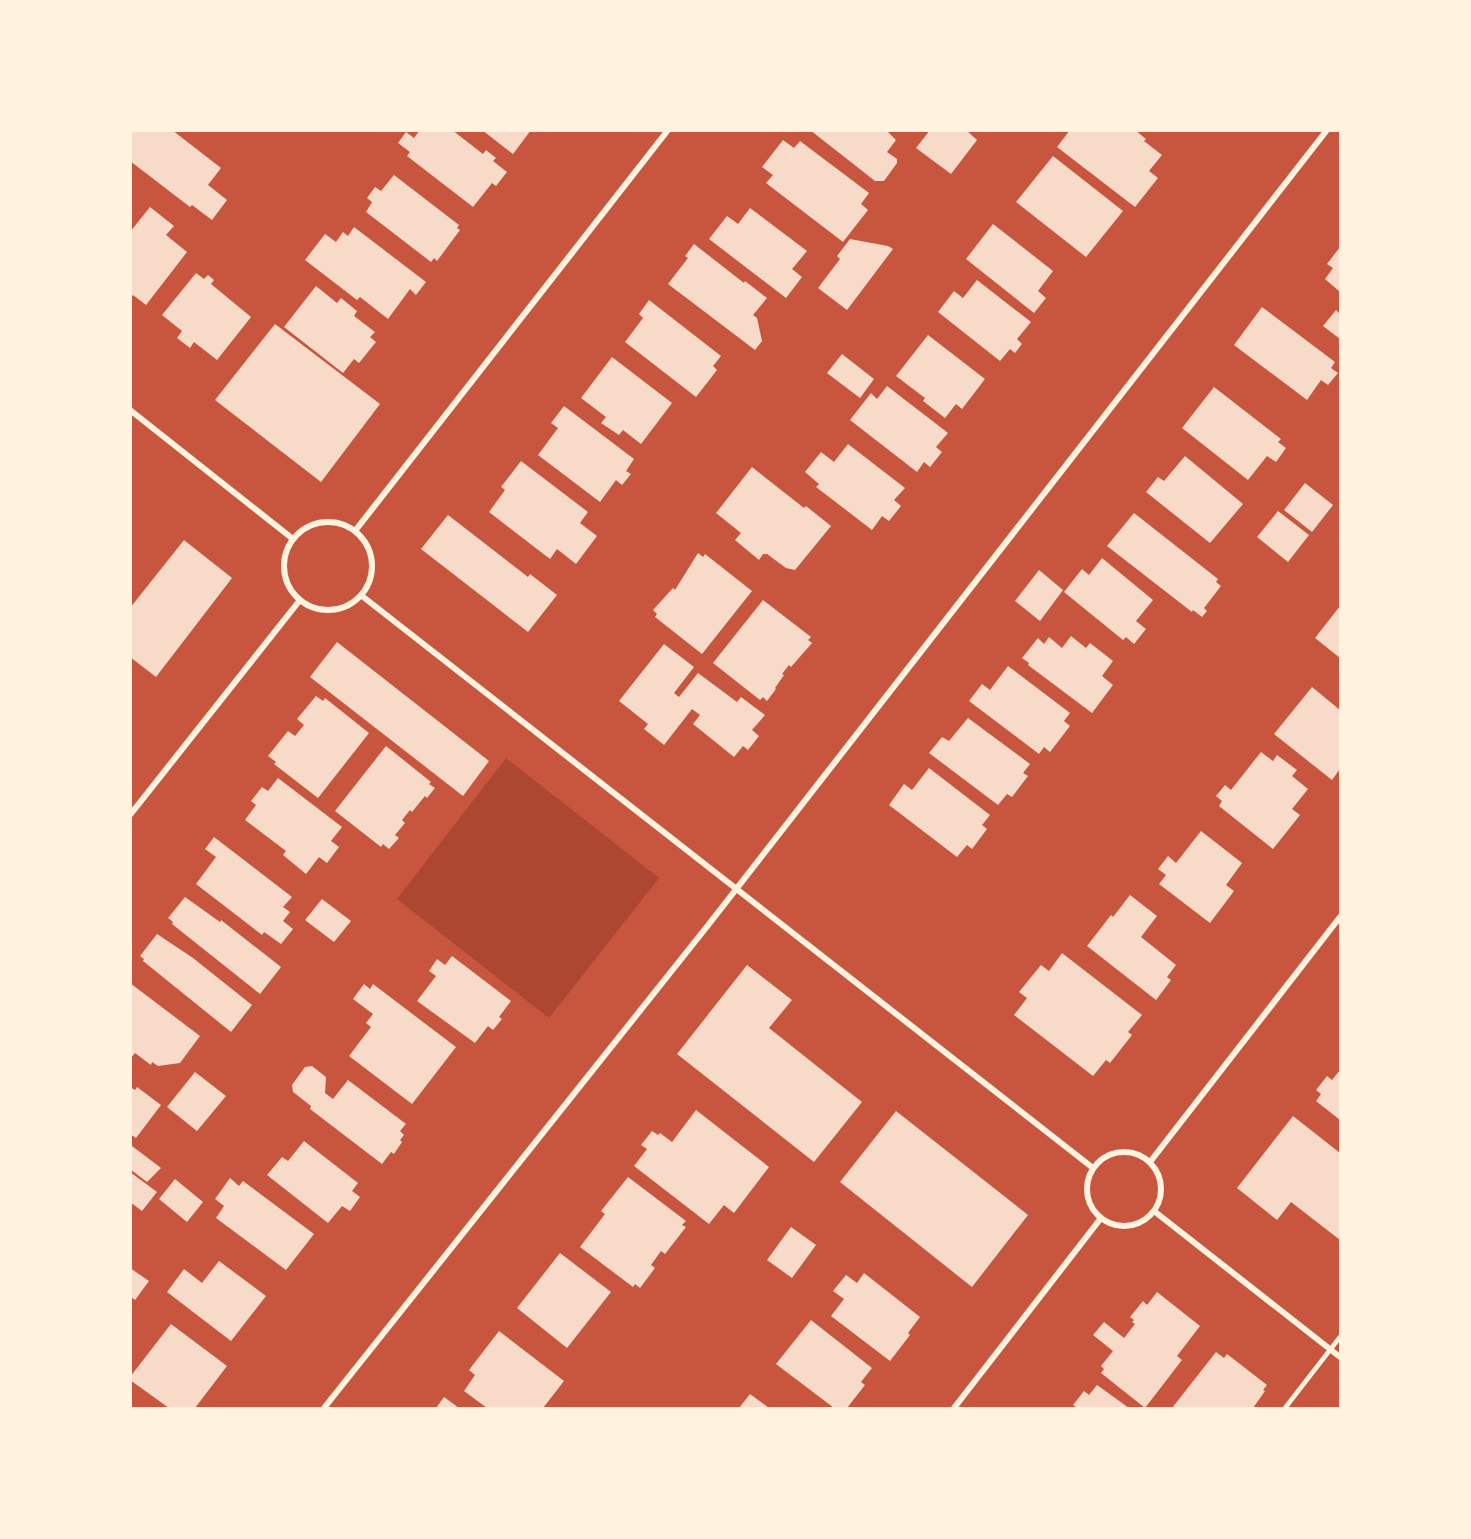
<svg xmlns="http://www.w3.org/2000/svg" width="1471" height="1539" viewBox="0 0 1471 1539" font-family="Quicksand,sans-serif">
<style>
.green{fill:#ae4732}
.building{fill:#f7dbc8}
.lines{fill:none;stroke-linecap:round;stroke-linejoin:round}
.service{stroke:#fff3e0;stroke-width:4.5}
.minor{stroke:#fff3e0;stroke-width:6}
</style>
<rect width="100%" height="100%" fill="#c8553d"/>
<path class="green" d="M506 758 659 878 549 1018 397 899Z"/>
<g class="building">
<path d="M130 130H172L221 168 208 185 227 200 212 220 192 205 190 207 130 161Z"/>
<path d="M420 130H452L483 154 486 150 496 158 493 161 507 172 496 186 492 183 473 207 407 156 410 152 398 143 406 132 414 138Z"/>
<path d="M482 130H531L513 154Z"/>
<path d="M810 130H886L896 140 887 152 897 159V163L884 181H875Z"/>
<path d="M930 130H966L977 140 951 174 916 148Z"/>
<path d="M1070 130H1135L1146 139 1144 141 1162 155 1149 171 1158 178 1135 207 1057 147Z"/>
<path d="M783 140 794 148 800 141 869 193 861 204 868 210 843 242 766 183 773 175 762 167Z"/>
<path d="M1053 156 1123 211 1086 257 1016 202Z"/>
<path d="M394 175 459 225 457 228 460 230 437 261 434 258 431 262 366 212 372 202 367 198 375 187 381 191Z"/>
<path d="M150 207 174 226 166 235 187 252 146 305 133 295 130 298V232Z"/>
<path d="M750 208 807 251 792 269 802 277 786 298 709 239 727 216 738 224Z"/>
<path d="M993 224 1053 271 1038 291 1046 298 1034 313 966 259Z"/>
<path d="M354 227 426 282 416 295 410 289 388 319 360 297 357 300 305 260 325 234 336 242 343 232 348 236Z"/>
<path d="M850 239 888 246 893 249 847 310 818 288 840 259 837 256Z"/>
<path d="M694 244 744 283 745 281 767 298 753 315 757 318 762 341 755 350 668 284 688 258 685 256Z"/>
<path d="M1340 247V292L1325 279 1333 268 1327 264Z"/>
<path d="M196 273 204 279 208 275 214 280 211 284 251 317 217 360 194 342 190 348 177 338 182 331 162 315Z"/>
<path d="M977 280 1031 322 1017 339 1022 344 1015 353 1010 349 1000 361 938 312 954 291 963 298Z"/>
<path d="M316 286 337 303 341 298 357 311 354 316 375 332 370 337 376 342 359 363 354 359 343 373 284 327Z"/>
<path d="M649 300 721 356 713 366 717 370 696 397 625 342 643 318 639 314Z"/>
<path d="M1262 307 1335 362 1331 368 1338 373 1328 385 1321 380 1307 400 1234 345Z"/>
<path d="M1336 310 1340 314V339L1323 326Z"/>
<path d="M275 324 380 404 321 482 215 400Z"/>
<path d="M928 335 985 379 962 409 956 404 945 418 923 401 925 398 896 376Z"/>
<path d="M842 354 874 379 860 398 827 373Z"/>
<path d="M612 357 672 403 641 444 623 430 619 435 601 423 606 417 581 398Z"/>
<path d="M887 386 948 433 936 447 942 452 930 467 924 462 917 472 850 420 871 393 877 399Z"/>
<path d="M1214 387 1281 439 1278 442 1286 448 1276 462 1267 456 1248 480 1182 428Z"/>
<path d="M564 406 634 459 626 471 631 474 622 485 616 480 600 502 538 455 558 428 551 423Z"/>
<path d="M848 444 905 488 894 500 901 506 889 521 882 516 872 530 816 487 819 484 805 472 821 452 834 462Z"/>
<path d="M1185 456 1243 504 1210 543 1146 492 1158 477 1164 481Z"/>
<path d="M521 461 588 512 580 523 597 536 576 564 557 549 550 559 489 512 505 490 501 487Z"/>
<path d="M752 467 804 508 806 506 831 526 795 570 786 568 767 554H763L759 560 735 540 741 533 716 513Z"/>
<path d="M1305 483 1333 505 1312 532 1284 510Z"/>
<path d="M1278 511 1309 535 1288 562 1257 537Z"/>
<path d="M1134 513 1218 579 1216 582 1221 586 1204 608 1207 611 1202 617 1193 610 1192 612 1107 546Z"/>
<path d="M448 515 528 577 530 574 557 595 528 632 421 549Z"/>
<path d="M184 540 232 578 156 677 130 657V608Z"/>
<path d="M698 553 703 557 705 554 752 591 702 654 655 617 657 614 653 610 673 588 675 590Z"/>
<path d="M1102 558 1153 600 1136 621 1146 629 1134 644 1126 637 1123 640 1064 592 1082 569 1089 575Z"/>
<path d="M1039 570 1063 590 1040 621 1015 601Z"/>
<path d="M763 600 811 637 808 640 812 643 791 667 789 665 782 674 784 675 775 688 776 689 767 701 763 697 760 700 713 663Z"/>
<path d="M1340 606V658L1315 638Z"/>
<path d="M1071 636 1086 648 1090 643 1113 661 1102 676 1113 685 1092 713 1028 665 1029 663 1022 658 1038 638 1044 644 1049 637 1062 648Z"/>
<path d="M337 642 489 761 463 796 310 677Z"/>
<path d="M664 644 694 667 674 693 679 697 698 673 737 702 741 697 765 715 752 730 759 736 748 750 743 746 734 757 693 724 700 715 692 709 664 745 644 729 648 724 619 701Z"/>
<path d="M1008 666 1070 713 1064 721 1070 726 1050 752 1044 747 1039 754 969 701 982 684 990 690Z"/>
<path d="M1312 687 1340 710V769L1332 780 1274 734Z"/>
<path d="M316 696 323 701 325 698 369 733 318 798 274 764 276 762 268 756 288 731 295 736 304 725 297 719Z"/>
<path d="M968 718 1030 764 1023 773 1028 776 1012 797 1007 794 998 805 929 753 942 737 949 741Z"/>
<path d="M386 746 431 782 429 784 435 788 427 798 425 796 412 812 410 810 402 820 405 823 395 835 399 838 389 849 383 844 381 847 335 811Z"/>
<path d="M1261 752 1273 761 1277 755 1297 770 1292 776 1308 789 1292 809 1300 815 1273 849 1219 806 1222 801 1216 796 1225 785 1231 790Z"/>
<path d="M929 768 990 815 982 825 987 829 972 849 967 845 957 857 889 805 904 784 912 790Z"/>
<path d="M278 778 342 827 331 841 339 847 327 863 319 857 306 874 283 855 286 851 245 820 256 805 251 801 262 787 268 791Z"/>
<path d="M1201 831 1242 863 1226 885 1234 891 1210 923 1159 884 1166 875 1158 869 1168 856 1176 863Z"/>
<path d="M214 837 292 897 283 907 290 912 283 921 293 929 281 944 264 932 262 935 196 884 216 857 205 849Z"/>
<path d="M1130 895 1157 916 1141 937 1176 965 1167 977 1171 980 1156 1000 1087 946 1111 915 1113 917Z"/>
<path d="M185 897 220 922 221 920 281 967 260 994 172 924 173 922 168 918Z"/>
<path d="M322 899 351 921 334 942 305 920Z"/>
<path d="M157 934 193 958 252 1005 231 1032 143 961 144 959 140 956Z"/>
<path d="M1062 953 1142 1015 1128 1032 1132 1035 1110 1063 1106 1060 1093 1076 1014 1015 1027 998 1019 992 1041 965 1049 971Z"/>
<path d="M452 956 511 1001 499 1017 502 1019 493 1030 488 1026 475 1043 417 1001 436 976 429 971 437 959 445 965Z"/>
<path d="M747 965 792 1000 769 1028 862 1102 814 1162 677 1054Z"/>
<path d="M130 983 200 1036 180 1063 158 1066 152 1062 151 1065 135 1053 130 1059Z"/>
<path d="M364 984 370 989 373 984 456 1047 412 1104 349 1056 371 1027 366 1023 373 1014 353 999Z"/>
<path d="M312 1066 326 1077 325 1093 333 1099 348 1080 406 1124 400 1131 404 1135 400 1140 402 1142 394 1154 391 1152 382 1164 310 1109 311 1106 293 1092 292 1085 305 1067Z"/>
<path d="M1340 1070V1120L1316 1101 1321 1094 1316 1090 1327 1076 1332 1080Z"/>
<path d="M195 1072 226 1096 197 1131 167 1107Z"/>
<path d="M130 1087 135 1090 137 1087 161 1105 136 1138 130 1134Z"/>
<path d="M696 1110 769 1167 734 1213 724 1205 709 1224 634 1166 647 1149 641 1145 652 1131 658 1135 660 1133 672 1142Z"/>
<path d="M896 1111 1028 1215 972 1287 840 1182Z"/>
<path d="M1293 1116 1340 1153V1240L1291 1202 1277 1220 1237 1188Z"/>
<path d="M304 1141 358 1183 352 1191 360 1197 350 1211 342 1206 328 1223 267 1175 282 1157 288 1161Z"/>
<path d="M132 1146 161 1168 147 1182 130 1169Z"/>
<path d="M130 1172 157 1192 142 1211 130 1202Z"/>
<path d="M628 1177 686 1221 682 1225 686 1227 665 1254 661 1251 651 1265 655 1268 640 1288 635 1284 633 1287 580 1247 605 1214 601 1211Z"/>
<path d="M230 1178 239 1186 243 1181 314 1234 286 1270 216 1218 224 1206 215 1199Z"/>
<path d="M175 1179 203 1202 187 1222 159 1199Z"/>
<path d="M791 1227 816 1245 792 1278 767 1260Z"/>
<path d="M560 1253 611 1292 567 1348 517 1308Z"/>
<path d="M219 1261 266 1296 231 1341 167 1292 184 1269 202 1283Z"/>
<path d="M130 1268 149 1281 135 1300 130 1296Z"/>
<path d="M864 1273 920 1317 908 1333 910 1335 890 1361 831 1316 844 1299 833 1291 846 1275 857 1283Z"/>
<path d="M1157 1292 1200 1326 1177 1356 1182 1360 1145 1408 1101 1373 1104 1369 1101 1366 1113 1351 1093 1335 1104 1322 1124 1338 1135 1324 1132 1322 1134 1320 1130 1317 1143 1301 1147 1305Z"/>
<path d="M811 1320 872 1368 861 1382 865 1385 847 1408H834L776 1364Z"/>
<path d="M171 1324 227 1366 195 1408H169L130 1380V1377Z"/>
<path d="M499 1331 564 1381 543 1408H487L464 1391 475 1375 469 1370Z"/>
<path d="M1216 1352 1224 1358 1227 1354 1267 1385 1263 1390 1265 1391 1253 1408H1172Z"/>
<path d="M1097 1385 1129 1408H1077L1073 1405 1084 1391 1089 1395Z"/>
<path d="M750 1394 769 1408H739Z"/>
<path d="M444 1397 459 1408H436Z"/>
</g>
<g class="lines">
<path class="service" d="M1285 1408 1340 1337"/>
<g class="minor">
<path d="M130 410 293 539"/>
<circle cx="328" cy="566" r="44"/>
<path d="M355 531 668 130"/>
<path d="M362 596 1093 1168"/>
<path d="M130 815 300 600"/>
<circle cx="1124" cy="1189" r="37"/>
<path d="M1150 1162 1340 917"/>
<path d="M1154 1211 1340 1357"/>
<path d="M324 1408 709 924 1327 130"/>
<path d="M954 1408 1101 1218"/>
</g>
</g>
<rect width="1471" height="1539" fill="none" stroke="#fff3e0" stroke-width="264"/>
</svg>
